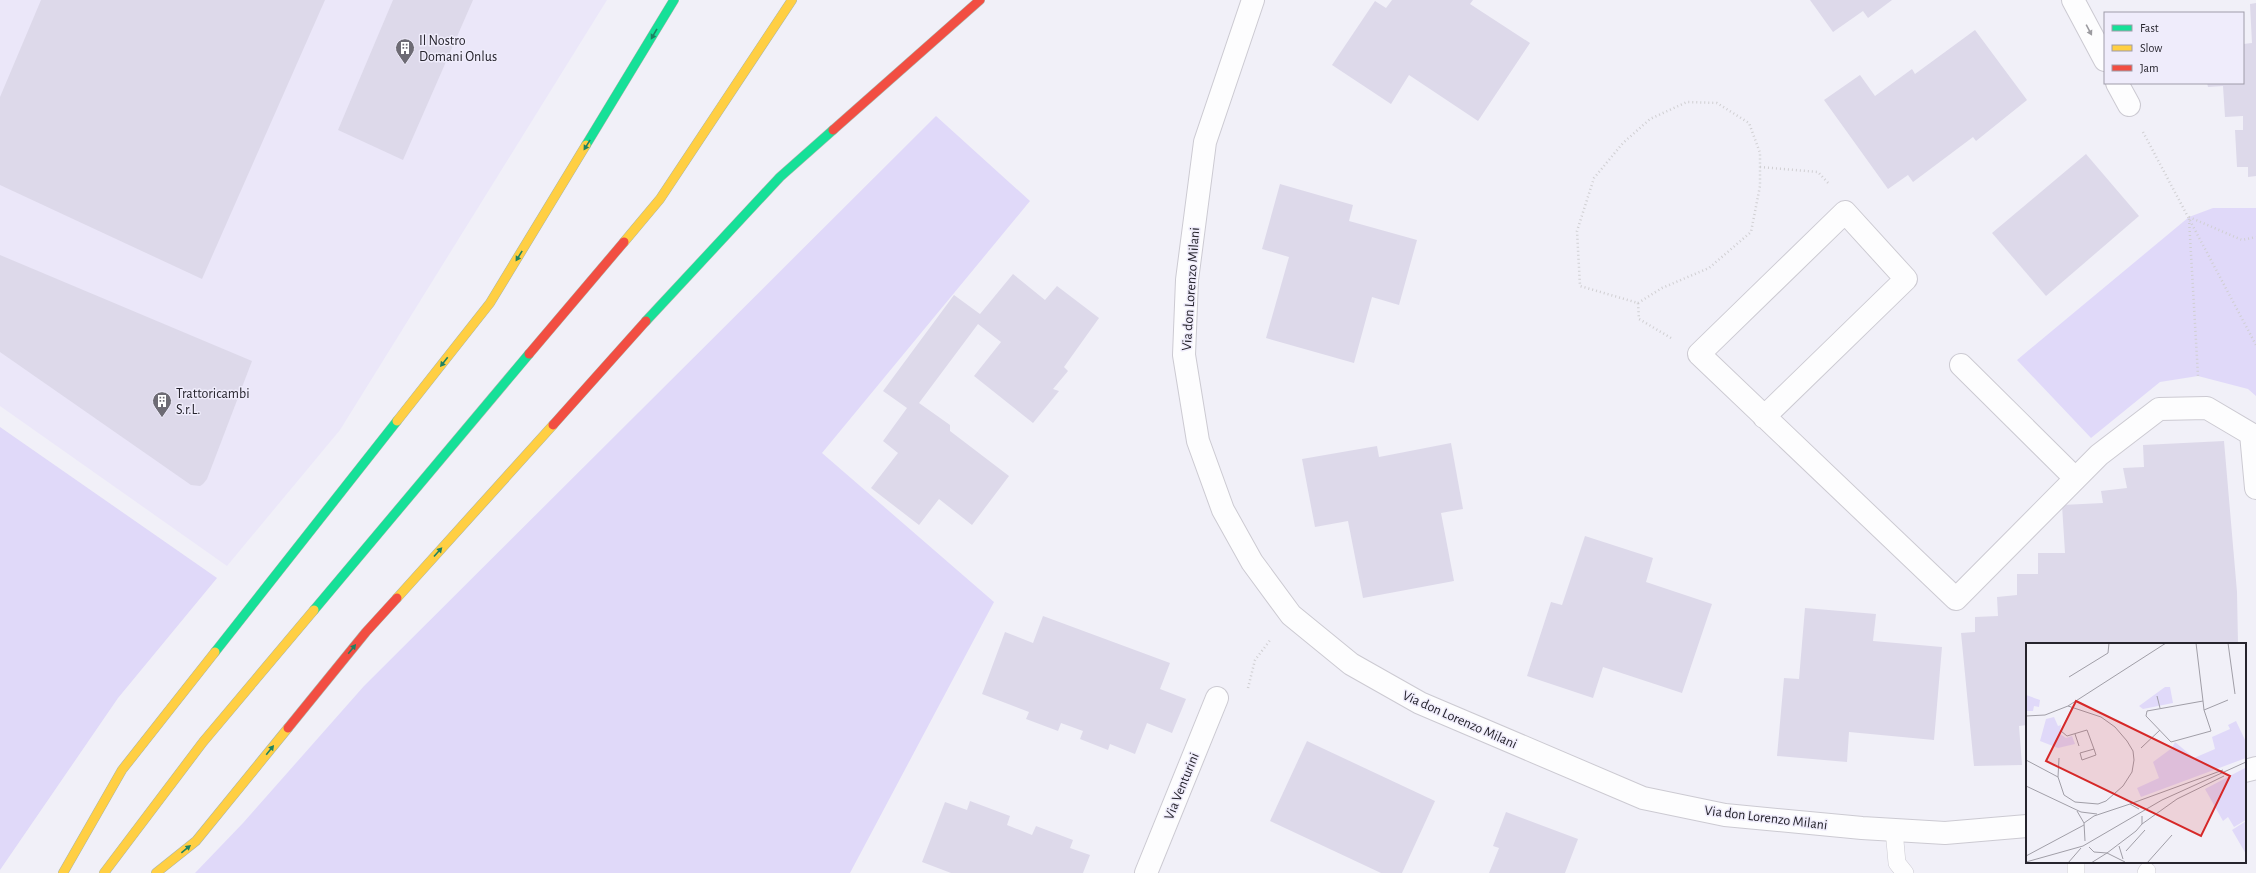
<svg xmlns="http://www.w3.org/2000/svg" width="2256" height="873" viewBox="0 0 2256 873" font-family="'Alegreya Sans',sans-serif">
<style>
.built{fill:#ebe7f9}
.green{fill:#e0d9f9}
.building{fill:#ddd9ea}
.lines{fill:none;stroke-linecap:round;stroke-linejoin:round}
.lane-casing{stroke:#cccad2;stroke-width:18}
.street-casing{stroke:#cccad2;stroke-width:24}
.fast-casing{stroke:#a8b5aa;stroke-width:10}
.slow-casing{stroke:#a8b5aa;stroke-width:10}
.jam-casing{stroke:#a8b5aa;stroke-width:10}
.path{stroke:#d0cfd2;stroke-width:2.5;stroke-dasharray:1 3;stroke-linecap:butt}
.lane{stroke:#fdfdfe;stroke-width:17}
.street{stroke:#fdfdfe;stroke-width:22}
.fast{stroke:#16e098;stroke-width:9}
.slow{stroke:#ffcf43;stroke-width:9}
.jam{stroke:#f24e42;stroke-width:9}
.oneway{fill:#9c9ba0}
.oneway2{fill:#1e8262}
.labels{text-anchor:middle;stroke-width:3;stroke-linejoin:round;paint-order:stroke}
.poi-label{font-size:14px;fill:#26242d;stroke:#efecfb;text-anchor:start}
.street-label{font-size:14px;fill:#26242d;stroke:#efecfb}
.inset-road{fill:none;stroke:#a09ea7;stroke-width:1}
.view{fill:#d62828;fill-opacity:0.15;stroke:#d62828;stroke-width:2}
.inset-edge{fill:none;stroke:#26242d;stroke-width:2}
</style>
<rect width="100%" height="100%" fill="#f1f0f8"/>
<path class="built" d="M0 0H607L340 430 227 566 0 406Z"/>
<g class="green">
<path d="M936 116 1030 201 822 453 994 602 850 873H195L243 823 364 686Z"/>
<path d="M2213 208H2256V396L2248 389 2198 376 2160 382 2091 438 2017 360 2189 217Z"/>
<path d="M0 427 217 578 118 698 0 870Z"/>
</g>
<g class="building">
<path d="M41 0H325L202 279 0 185V97Z"/>
<path d="M393 0H473L403 160 338 130Z"/>
<path d="M1392 0H1473L1470 4 1530 43 1478 121 1409 75 1391 104 1332 65 1375 1 1386 8Z"/>
<path d="M1810 0H1892L1868 18 1863 11 1833 32Z"/>
<path d="M2256 3V176L2248 177V167H2237L2235 130H2243V116L2225 117 2223 86 2208 87 2207 83H2243V44L2252 43 2250 4Z"/>
<path d="M1975 30 2027 100 1976 141 1973 137 1913 182 1908 175 1888 189 1824 100 1860 75 1875 96 1912 69 1915 74Z"/>
<path d="M2086 154 2139 216 2046 296 1992 233Z"/>
<path d="M1280 184 1353 205 1349 221 1417 240 1399 305 1372 297 1354 363 1266 338 1289 257 1262 249Z"/>
<path d="M0 255 252 361 207 479 203 484 200 486 191 485 0 352Z"/>
<path d="M1013 274 1045 300 1057 286 1099 318 1064 367 1068 371 1053 389 1059 391 1033 423 974 376 1001 342 978 324 919 403 950 425V431L1009 476 972 525 939 499 919 525 871 488 898 453 883 441 907 408 883 391 954 295 980 314Z"/>
<path d="M2224 441 2237 592 2238 644H2027V725L2019 726 2022 765 1974 766 1961 633 1975 632V617L1998 616 1997 597 2017 595V574H2038V553H2065L2062 505 2103 503 2101 491 2127 488 2123 468 2144 467 2143 445Z"/>
<path d="M1451 443 1463 509 1441 513 1454 581 1363 598 1348 521 1315 527 1302 459 1377 446 1379 457Z"/>
<path d="M1585 536 1653 558 1646 582 1712 604 1682 693 1603 667 1593 698 1527 676 1551 602 1562 605Z"/>
<path d="M1805 608 1876 614 1873 641 1942 647 1934 740 1849 732 1847 762 1777 756 1784 678 1799 679Z"/>
<path d="M1043 616 1170 663 1160 689 1186 699 1172 733 1147 723 1135 754 1110 744 1108 750 1080 739 1083 731 1061 723 1058 731 1026 719 1029 712 982 694 1005 632 1033 643Z"/>
<path d="M1307 741 1435 801 1402 873H1381L1270 821Z"/>
<path d="M970 801 1010 816 1007 825 1032 835 1036 826 1073 840 1070 848 1090 855 1083 873H951L922 862 945 802 967 810Z"/>
<path d="M1506 812 1578 839 1565 873H1489L1499 848 1493 846Z"/>
</g>
<g class="lines">
<g class="lane-casing">
<g id="lane">
<path d="M1894 830 1897 863 1905 873"/>
<path d="M2076 873V862"/>
<path d="M2146 873 2147 871"/>
</g>
</g>
<g class="street-casing">
<g id="street">
<path d="M1253 0 1205 142 1187 280 1184 355 1198 441 1223 510 1252 562 1291 615 1351 664 1420 703 1643 798 1725 815 1862 828 1945 833 2027 826"/>
<path d="M2073 0 2105 60"/>
<path d="M2117 83 2129 105"/>
<path d="M1961 365 2075 478"/>
<path d="M1764 417 1906 279 1845 212 1699 354 1956 599 2099 455 2159 409 2207 408 2251 434 2256 488"/>
<path d="M2245 771 2256 768"/>
<path d="M1146 873 1217 698"/>
</g>
</g>
<g class="fast-casing">
<g id="fast">
<path d="M586 145 674 0"/>
<path d="M646 321 780 177 833 130"/>
<path d="M314 610 529 354"/>
<path d="M215 652 397 421"/>
</g>
</g>
<g class="slow-casing">
<g id="slow">
<path d="M624 242 660 199 792 0"/>
<path d="M397 421 490 303 586 145"/>
<path d="M397 598 553 425"/>
<path d="M63 873 122 770 215 652"/>
<path d="M104 873 203 742 314 610"/>
<path d="M156 873 196 841 288 728"/>
</g>
</g>
<g class="jam-casing">
<g id="jam">
<path d="M833 130 980 0"/>
<path d="M529 354 624 242"/>
<path d="M553 425 646 321"/>
<path d="M288 728 366 632 397 598"/>
</g>
</g>
<g class="path">
<path d="M2143 132 2256 345"/>
<path d="M1760 167 1818 172 1830 185"/>
<path d="M2189 217 2242 240 2256 237"/>
<path d="M2189 219 2198 376"/>
<path d="M1638 303 1662 288 1709 268 1751 232 1760 186V153L1749 123 1717 103 1687 102 1650 119 1623 143 1594 178 1577 231 1580 286 1638 303 1639 319 1671 338"/>
<path d="M1248 688 1255 660 1271 639"/>
</g>
<use href="#lane" class="lane"/>
<use href="#street" class="street"/>
<use href="#fast" class="fast"/>
<use href="#slow" class="slow"/>
<use href="#jam" class="jam"/>
</g>
<defs><path id="oneway-solid" d="M-6-.8H1V-3.2L6.5 0L1 3.2V.8H-6Z"/></defs>
<use class="oneway" href="#oneway-solid" transform="translate(2089 30) rotate(62)"/>
<g class="oneway2">
<use href="#oneway-solid" transform="translate(654 34) rotate(120)"/>
<use href="#oneway-solid" transform="translate(587 145) rotate(122)"/>
<use href="#oneway-solid" transform="translate(519 256) rotate(122)"/>
<use href="#oneway-solid" transform="translate(444 362) rotate(128)"/>
<use href="#oneway-solid" transform="translate(438 552) rotate(-48)"/>
<use href="#oneway-solid" transform="translate(352 649) rotate(-51)"/>
<use href="#oneway-solid" transform="translate(270 750) rotate(-51)"/>
<use href="#oneway-solid" transform="translate(186 849) rotate(-39)"/>
</g>
<defs>
<g id="building-pin" transform="scale(1)"><path d="M0 17L-7.5 6A9.5 9.5 0 1 1 7.5 6Z" fill="#6d6b74" stroke="#efecfb"/><path d="M-4-6H4V6H1V3H-1V6H-4ZM-2.5-4.3h1.7v1.8h-1.7ZM.8-4.3h1.7v1.8H.8ZM-2.5-1h1.7V.8h-1.7ZM.8-1h1.7V.8H.8Z" fill="#fff"/></g>
</defs>
<g fill-rule="evenodd">
<use href="#building-pin" x="405" y="48"/>
<use href="#building-pin" x="162" y="401"/>
</g>
<g class="labels">
<g class="poi-label">
<text x="419" y="45">Il Nostro<tspan x="419" dy="16">Domani Onlus</tspan></text>
<text x="176" y="398">Trattoricambi<tspan x="176" dy="16">S.r.L.</tspan></text>
</g>
<g class="street-label">
<text transform="translate(1190 289) rotate(-86)" y="5">Via don Lorenzo Milani</text>
<text transform="translate(1460 719) rotate(24)" y="5">Via don Lorenzo Milani</text>
<text transform="translate(1181 786) rotate(-68)" y="5">Via Venturini</text>
<text transform="translate(1766 817) rotate(7)" y="5">Via don Lorenzo Milani</text>
</g>
</g>
<g transform="translate(2026 643)">
<rect width="220" height="220" fill="#f1f0f8"/>
<path d="M139 44H144L147 60 117 66 113 63ZM0 52 14 57 13 64 8 63 7 68H0ZM28 74 32 83 35 82 34 91 40 95 46 93 49 101 32 105 14 98 20 76ZM210 78 220 99V115L115 154 111 145 133 135 127 119 146 105 149 99 168 115 189 106 186 94 204 86 202 82ZM219 125 220 177 208 184 202 174 197 178 179 146ZM220 178V211L206 187Z" fill="#e0d9f9"/>
<path class="inset-road" d="M170 0 177 58 178 67 185 88 145 99 120 73 121 68 177 58M202 0 209 51M43 34 82 10 83 0M131 53 134 65M46 65 35 88 41 93 61 87 68 106 70 112 56 117 54 110 68 106M178 67 202 57M0 73 19 72 42 63 140 0M49 91 53 103M115 105 134 87M0 117 32 134 38 152 49 159 72 161 80 158 97 143 106 129 108 117 107 108 101 98 89 84 75 74 42 63M32 134 33 115M0 143 55 169 71 171M104 161 197 127M51 168 58 180M116 181 151 156 198 133M59 198 58 180 68 173 104 161 113 166M93 203 97 216M63 204 68 209 81 210 110 188 116 181V173M100 208 119 187M81 210 99 219M0 213 58 182M0 219 57 203 136 157 220 119M42 220 55 205M65 220 81 210M121 220 146 192"/>
<path class="view" d="M50 58 204 133 175 193 20 118Z"/>
<rect width="220" height="220" class="inset-edge"/>
</g>
<rect x="2104" y="12" width="140" height="72" fill="#efecfb" stroke="#9f9ca9"/>
<rect x="2112" y="25" width="20" height="6" fill="#16e098" stroke="#9f9ca9"/>
<text x="2140" y="32" font-size="12" fill="#26242d">Fast</text>
<rect x="2112" y="45" width="20" height="6" fill="#ffcf43" stroke="#9f9ca9"/>
<text x="2140" y="52" font-size="12" fill="#26242d">Slow</text>
<rect x="2112" y="65" width="20" height="6" fill="#f24e42" stroke="#9f9ca9"/>
<text x="2140" y="72" font-size="12" fill="#26242d">Jam</text>
</svg>
